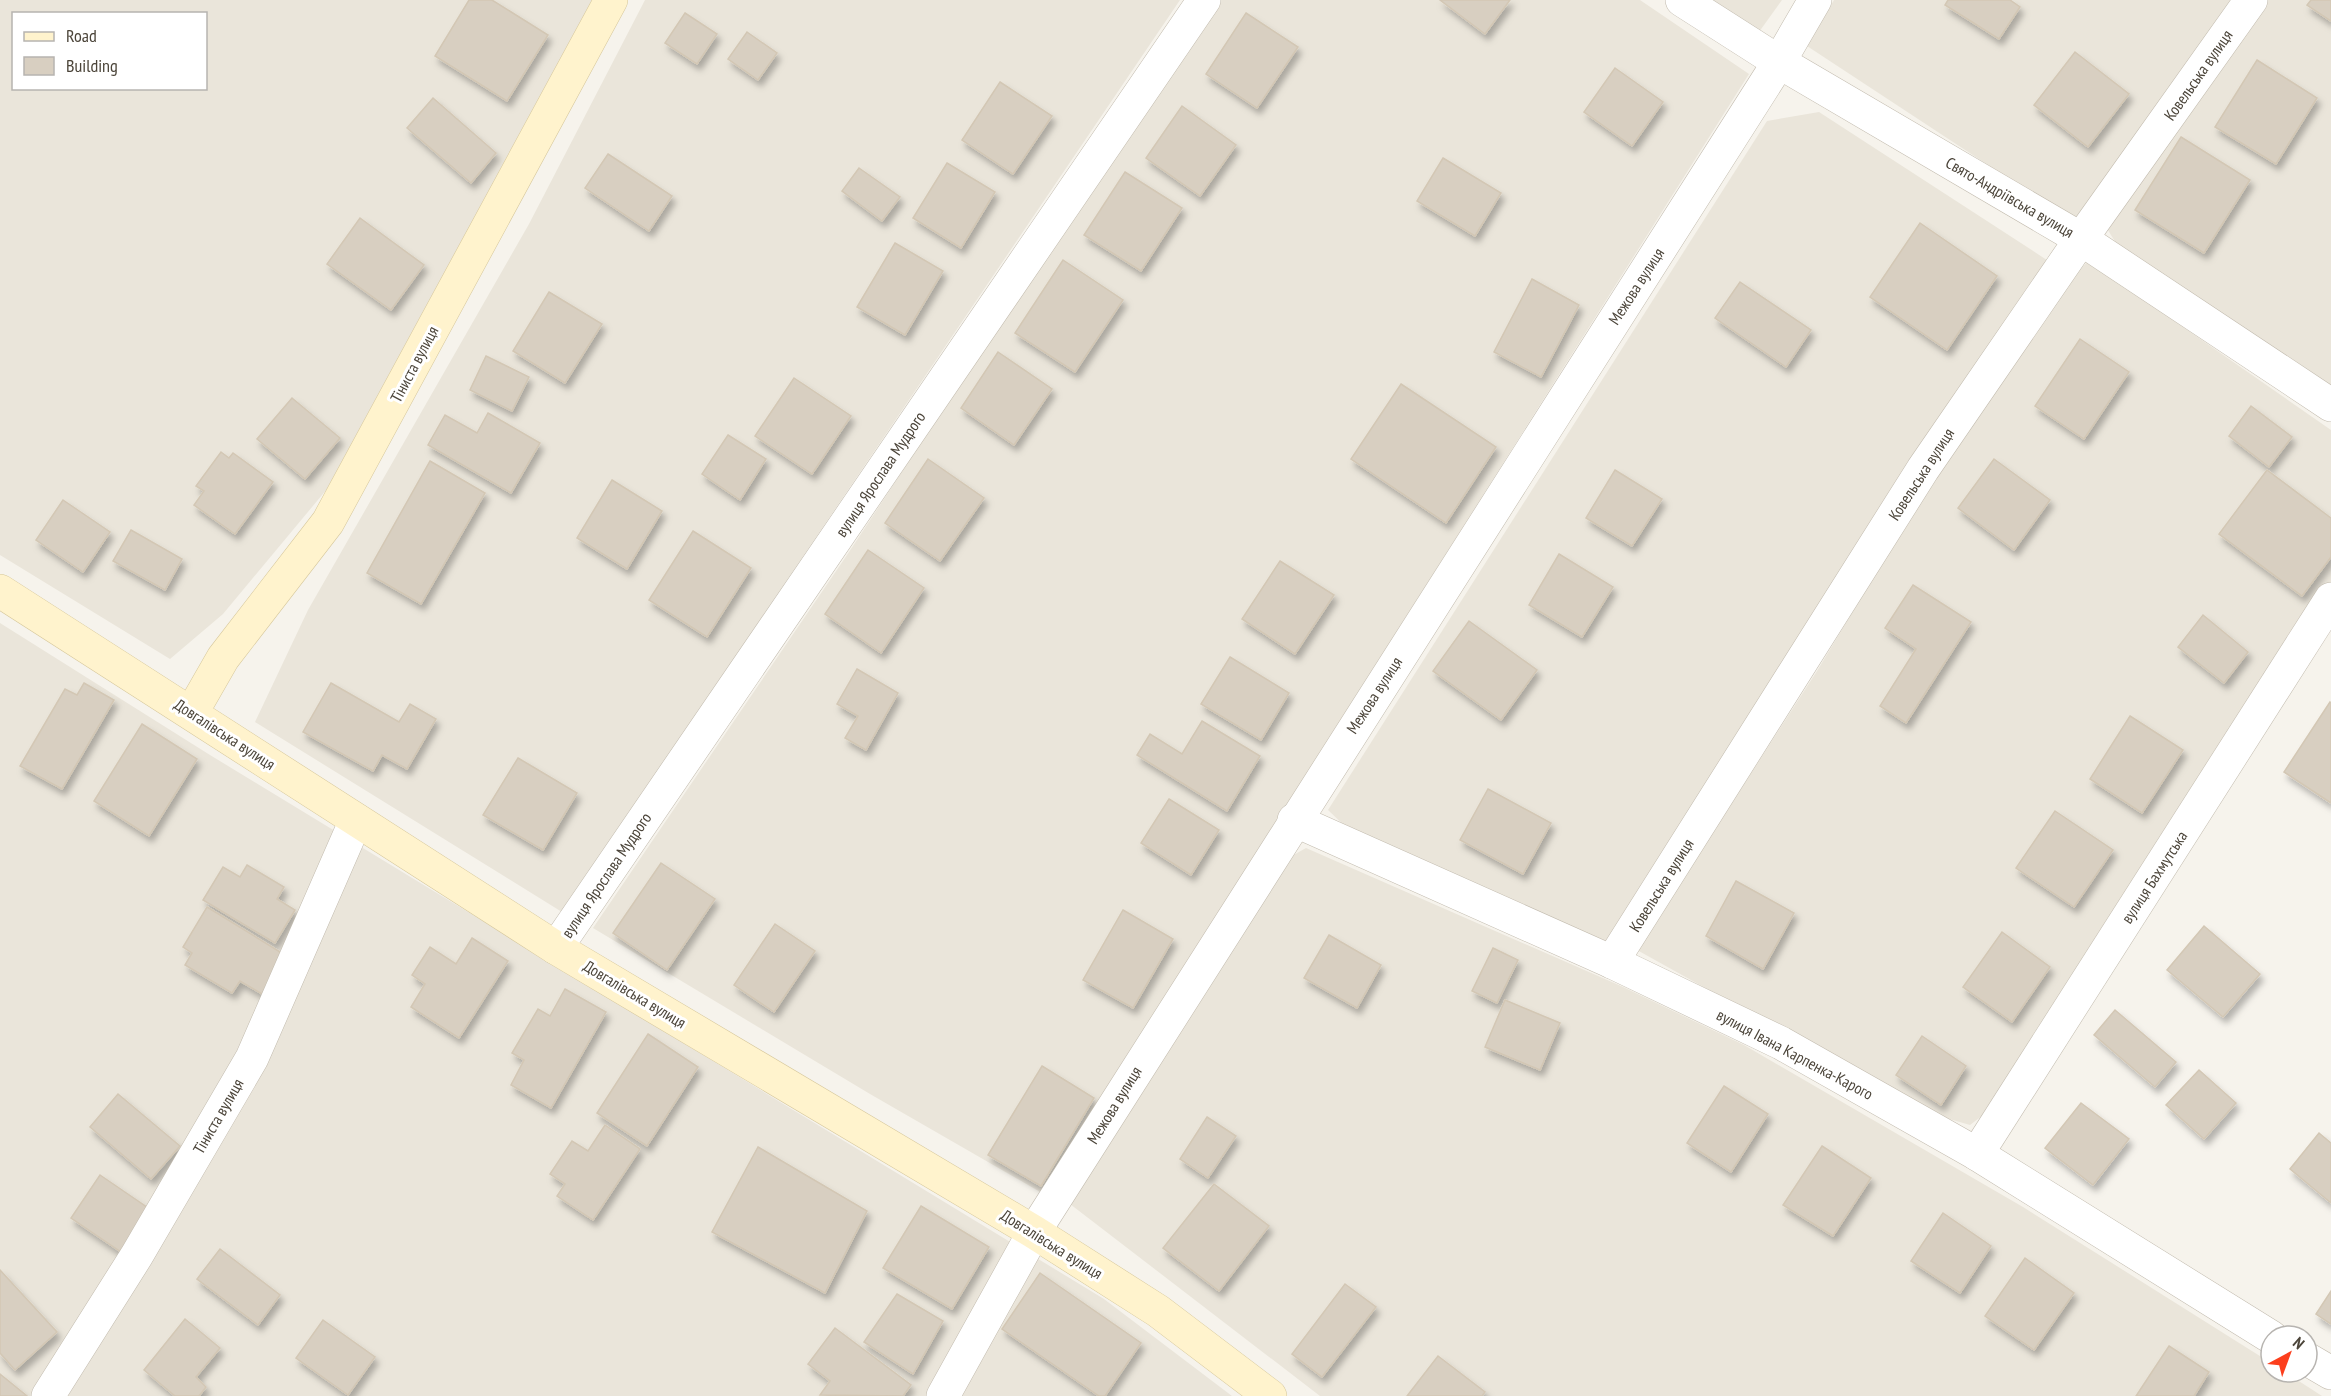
<svg xmlns="http://www.w3.org/2000/svg" width="2331" height="1396" viewBox="0 0 2331 1396" font-family="'PT Sans Narrow',sans-serif">
<style>
.residential{fill:#eae5da;fill-rule:evenodd}
.building{fill:#d8cfc1;stroke:#d3c7b4;stroke-width:1.5;filter:url(#shadow)}
.lines{fill:none;stroke-linecap:round;stroke-linejoin:round}
.street-casing{stroke:#c2bbae;stroke-width:34}
.secondary-casing{stroke:#d6c79b;stroke-width:34}
.street{stroke:#fff;stroke-width:33}
.secondary{stroke:#fff3cd;stroke-width:33}
.labels{text-anchor:middle;stroke-width:6;stroke-linejoin:round;paint-order:stroke}
.street-label{font-size:16px;fill:#4b4439;stroke:#fff}
</style>
<defs>
<filter id="shadow"><feDropShadow dx="3.5" dy="6" stdDeviation="3" flood-color="#0004"/></filter>
</defs>
<rect width="100%" height="100%" fill="#f6f3ec"/>
<g class="residential">
<path d="M0 0H595L332 483 223 614 170 659 0 555ZM14 14H206V88H14Z"/>
<path d="M645 0H1180L562 912 255 722 308 610 529 224Z"/>
<path d="M1220 0H1640L1749 74 1042 1193 870 1094 593 928 847 555 1055 240Z"/>
<path d="M1708 0H1782L1759 32Z"/>
<path d="M1834 0H2235L2073 221 1807 46Z"/>
<path d="M2262 0H2331V388L2122 253 2103 222Z"/>
<path d="M1819 112 2050 262 1611 937 1596 945 1351 832 1328 810 1767 121Z"/>
<path d="M2088 261 2331 430V589L1987 1112 1970 1125 1932 1114 1637 950 1817 671 1957 439 2054 298Z"/>
<path d="M0 623 210 755 1104 1299 1232 1396H0Z"/>
<path d="M1306 848 1621 986 1744 1045 2023 1207 2271 1363V1372H2285L2322 1396H1320L1070 1204 1290 857Z"/>
</g>
<g class="building">
<path d="M469 0H492L548 35 507 101 435 56Z"/>
<path d="M1440 0H1510L1485 34Z"/>
<path d="M1948 0H2010L2020 7 1999 39 1945 5Z"/>
<path d="M2311 0H2331V21L2307 5Z"/>
<path d="M685 13 717 34 697 64 665 43Z"/>
<path d="M1246 13 1298 47 1257 108 1206 74Z"/>
<path d="M747 32 777 53 758 80 728 59Z"/>
<path d="M2075 52 2129 94 2088 147 2034 105Z"/>
<path d="M2257 60 2317 98 2276 164 2215 127Z"/>
<path d="M1615 68 1663 102 1632 146 1584 112Z"/>
<path d="M1000 82 1052 116 1013 174 962 140Z"/>
<path d="M433 98 496 153 471 183 407 128Z"/>
<path d="M1182 106 1236 145 1200 196 1146 158Z"/>
<path d="M2181 137 2250 180 2204 253 2135 210Z"/>
<path d="M608 154 672 196 649 231 585 188Z"/>
<path d="M1443 158 1501 193 1475 236 1417 201Z"/>
<path d="M947 163 995 192 961 248 913 218Z"/>
<path d="M859 168 900 197 882 221 842 191Z"/>
<path d="M1125 172 1182 208 1141 271 1084 235Z"/>
<path d="M360 218 424 265 391 310 327 264Z"/>
<path d="M1920 223 1997 276 1947 350 1870 297Z"/>
<path d="M895 243 943 271 905 335 857 307Z"/>
<path d="M1063 260 1123 300 1075 372 1015 333Z"/>
<path d="M1532 279 1579 305 1541 377 1494 352Z"/>
<path d="M1740 282 1811 330 1786 367 1715 318Z"/>
<path d="M549 292 602 324 565 383 513 351Z"/>
<path d="M2080 339 2129 372 2084 439 2035 406Z"/>
<path d="M998 352 1052 389 1014 445 961 408Z"/>
<path d="M486 356 529 377 512 411 470 390Z"/>
<path d="M794 378 851 416 812 474 755 436Z"/>
<path d="M1401 384 1496 447 1446 523 1351 459Z"/>
<path d="M292 398 340 438 305 479 257 439Z"/>
<path d="M2251 406 2292 437 2269 467 2229 436Z"/>
<path d="M488 413 540 443 511 493 428 445 445 415 477 433Z"/>
<path d="M728 435 766 459 740 500 702 474Z"/>
<path d="M221 452 229 458 233 453 273 482 235 534 194 505 204 491 196 486Z"/>
<path d="M928 459 984 498 940 561 885 523Z"/>
<path d="M1994 459 2050 500 2014 550 1958 508Z"/>
<path d="M430 461 485 493 421 604 367 573Z"/>
<path d="M1615 470 1662 499 1632 546 1586 518Z"/>
<path d="M2267 470 2331 518V557L2302 596 2219 534Z"/>
<path d="M612 480 662 511 627 569 577 538Z"/>
<path d="M63 500 110 532 83 572 36 540Z"/>
<path d="M131 530 182 559 165 590 113 561Z"/>
<path d="M693 531 751 568 707 637 649 600Z"/>
<path d="M868 550 924 588 881 653 825 614Z"/>
<path d="M1559 554 1613 587 1582 637 1529 605Z"/>
<path d="M1280 561 1334 595 1295 654 1242 619Z"/>
<path d="M1913 585 1971 622 1906 723 1880 706 1916 649 1885 628Z"/>
<path d="M2203 615 2248 652 2224 683 2178 647Z"/>
<path d="M1469 621 1537 670 1501 720 1433 671Z"/>
<path d="M1230 657 1289 693 1261 740 1201 704Z"/>
<path d="M857 669 898 693 866 750 845 738 858 716 837 704Z"/>
<path d="M84 683 114 700 62 789 20 766 65 689 77 695Z"/>
<path d="M331 683 399 722 410 704 436 719 407 769 382 755 373 771 303 732Z"/>
<path d="M2330 702 2331 703V803L2284 772Z"/>
<path d="M2130 716 2183 750 2142 813 2090 779Z"/>
<path d="M1202 721 1260 756 1227 811 1137 755 1150 734 1182 754Z"/>
<path d="M142 724 197 759 149 836 94 801Z"/>
<path d="M518 758 577 793 543 850 483 815Z"/>
<path d="M1488 789 1551 823 1523 874 1460 840Z"/>
<path d="M1169 799 1219 830 1191 875 1141 843Z"/>
<path d="M2055 811 2113 850 2074 907 2016 868Z"/>
<path d="M661 863 715 899 667 970 613 933Z"/>
<path d="M247 865 284 887 277 899 295 910 275 943 203 900 223 867 240 877Z"/>
<path d="M1736 881 1794 913 1763 969 1706 936Z"/>
<path d="M207 907 285 955 262 994 240 981 232 993 185 965 192 953 183 947Z"/>
<path d="M1123 910 1173 939 1133 1008 1083 980Z"/>
<path d="M775 924 815 951 774 1012 734 985Z"/>
<path d="M2204 926 2260 974 2223 1017 2167 970Z"/>
<path d="M2002 932 2050 967 2012 1022 1963 987Z"/>
<path d="M1329 935 1381 965 1357 1008 1304 978Z"/>
<path d="M472 938 508 961 459 1038 411 1007 425 984 412 975 430 947 456 964Z"/>
<path d="M1493 948 1518 960 1497 1003 1472 991Z"/>
<path d="M565 989 606 1012 551 1108 511 1085 524 1060 512 1053 538 1009 550 1016Z"/>
<path d="M1505 1000 1560 1023 1540 1070 1485 1047Z"/>
<path d="M2115 1010 2176 1062 2155 1087 2094 1035Z"/>
<path d="M648 1034 698 1067 647 1146 597 1113Z"/>
<path d="M1922 1036 1966 1066 1941 1105 1896 1075Z"/>
<path d="M1042 1066 1094 1098 1041 1186 988 1155Z"/>
<path d="M2199 1070 2236 1103 2204 1139 2166 1105Z"/>
<path d="M1724 1086 1768 1114 1731 1172 1687 1143Z"/>
<path d="M118 1094 180 1146 151 1179 90 1127Z"/>
<path d="M2081 1103 2129 1139 2093 1185 2045 1148Z"/>
<path d="M1207 1117 1236 1136 1208 1178 1180 1159Z"/>
<path d="M605 1125 640 1149 593 1220 557 1196 565 1184 550 1174 572 1141 588 1151Z"/>
<path d="M2319 1133 2331 1143V1203L2290 1169Z"/>
<path d="M1822 1146 1871 1178 1833 1236 1783 1205Z"/>
<path d="M758 1147 867 1211 825 1293 712 1232Z"/>
<path d="M100 1175 154 1212 124 1254 71 1218Z"/>
<path d="M1214 1184 1269 1226 1219 1291 1163 1248Z"/>
<path d="M921 1206 989 1247 952 1309 883 1268Z"/>
<path d="M1943 1213 1991 1246 1960 1293 1911 1261Z"/>
<path d="M220 1249 280 1295 258 1325 197 1279Z"/>
<path d="M2025 1258 2074 1293 2034 1350 1985 1316Z"/>
<path d="M0 1270 57 1332 15 1370 0 1353Z"/>
<path d="M1040 1273 1141 1343 1105 1396H1099L1002 1329Z"/>
<path d="M1345 1284 1376 1307 1322 1377 1292 1354Z"/>
<path d="M2331 1291V1324L2316 1314Z"/>
<path d="M897 1294 943 1321 913 1374 864 1342Z"/>
<path d="M185 1319 220 1348 196 1377 206 1387 199 1396H175L144 1370Z"/>
<path d="M323 1320 375 1357 348 1395 296 1358Z"/>
<path d="M835 1328 911 1385 903 1396 820 1395 830 1381 808 1364Z"/>
<path d="M2169 1346 2209 1372 2194 1396H2136Z"/>
<path d="M1438 1356 1485 1392 1482 1396H1407Z"/>
<path d="M0 1374 27 1396H0Z"/>
</g>
<g class="lines">
<g class="street-casing">
<g id="street">
<path d="M1682 0 1779 62 2081 239 2331 405"/>
<path d="M1294 820 1612 962 1781 1043 1977 1154 2271 1337"/>
<path d="M556 948 1204 0"/>
<path d="M1612 962 1923 469 2081 239 2251 0"/>
<path d="M1977 1154 2331 599"/>
<path d="M2307 1359 2331 1373"/>
<path d="M48 1396 137 1255 252 1058 356 820"/>
<path d="M943 1396 1034 1232 1779 62 1815 0"/>
</g>
</g>
<g class="secondary-casing">
<g id="secondary">
<path d="M0 591 556 948 1034 1232 1158 1311 1270 1396"/>
<path d="M192 712 223 658 328 522 611 0"/>
</g>
</g>
<use href="#street" class="street"/>
<use href="#secondary" class="secondary"/>
</g>
<g class="labels">
<g class="street-label">
<text transform="translate(2198 75) rotate(-55)" y="6">Ковельська вулиця</text>
<text transform="translate(2010 197) rotate(30)" y="6">Свято-Андріївська вулиця</text>
<text transform="translate(1636 286) rotate(-57)" y="6">Межова вулиця</text>
<text transform="translate(414 364) rotate(-62)" y="6">Тіниста вулиця</text>
<text transform="translate(880 474) rotate(-56)" y="6">вулиця Ярослава Мудрого</text>
<text transform="translate(1921 474) rotate(-57)" y="6">Ковельська вулиця</text>
<text transform="translate(1374 695) rotate(-57)" y="6">Межова вулиця</text>
<text transform="translate(225 734) rotate(33)" y="6">Довгалівська вулиця</text>
<text transform="translate(606 875) rotate(-56)" y="6">вулиця Ярослава Мудрого</text>
<text transform="translate(2154 877) rotate(-57)" y="6">вулиця Бахмутська</text>
<text transform="translate(1661 885) rotate(-58)" y="6">Ковельська вулиця</text>
<text transform="translate(635 994) rotate(31)" y="6">Довгалівська вулиця</text>
<text transform="translate(1795 1054) rotate(28)" y="6">вулиця Івана Карпенка-Карого</text>
<text transform="translate(1114 1105) rotate(-58)" y="6">Межова вулиця</text>
<text transform="translate(218 1116) rotate(-60)" y="6">Тіниста вулиця</text>
<text transform="translate(1052 1244) rotate(32)" y="6">Довгалівська вулиця</text>
</g>
</g>
<rect x="12" y="12" width="195" height="78" fill="#ffffff" stroke="#b7b4b0" stroke-width="1.5"/>
<rect x="24" y="32" width="30" height="9" fill="#fff3cd" stroke="#b7b4b0" stroke-width="1.5"/>
<text x="66" y="42" font-size="18" fill="#4b4439">Road</text>
<rect x="24" y="57" width="30" height="18" fill="#d8cfc1" stroke="#b7b4b0" stroke-width="1.5"/>
<text x="66" y="72" font-size="18" fill="#4b4439">Building</text>
<g transform="translate(2289 1354) rotate(41)"><circle r="28" fill="#ffffff" stroke="#b7b4b0" stroke-width="1.5"/>
<path d="M0-4.5L10 22L0 15L-10 22Z" fill="#fc3f1d"/>
<text y="-9" font-size="16" font-weight="bold" text-anchor="middle" fill="#4b4439">N</text>
</g>
</svg>
